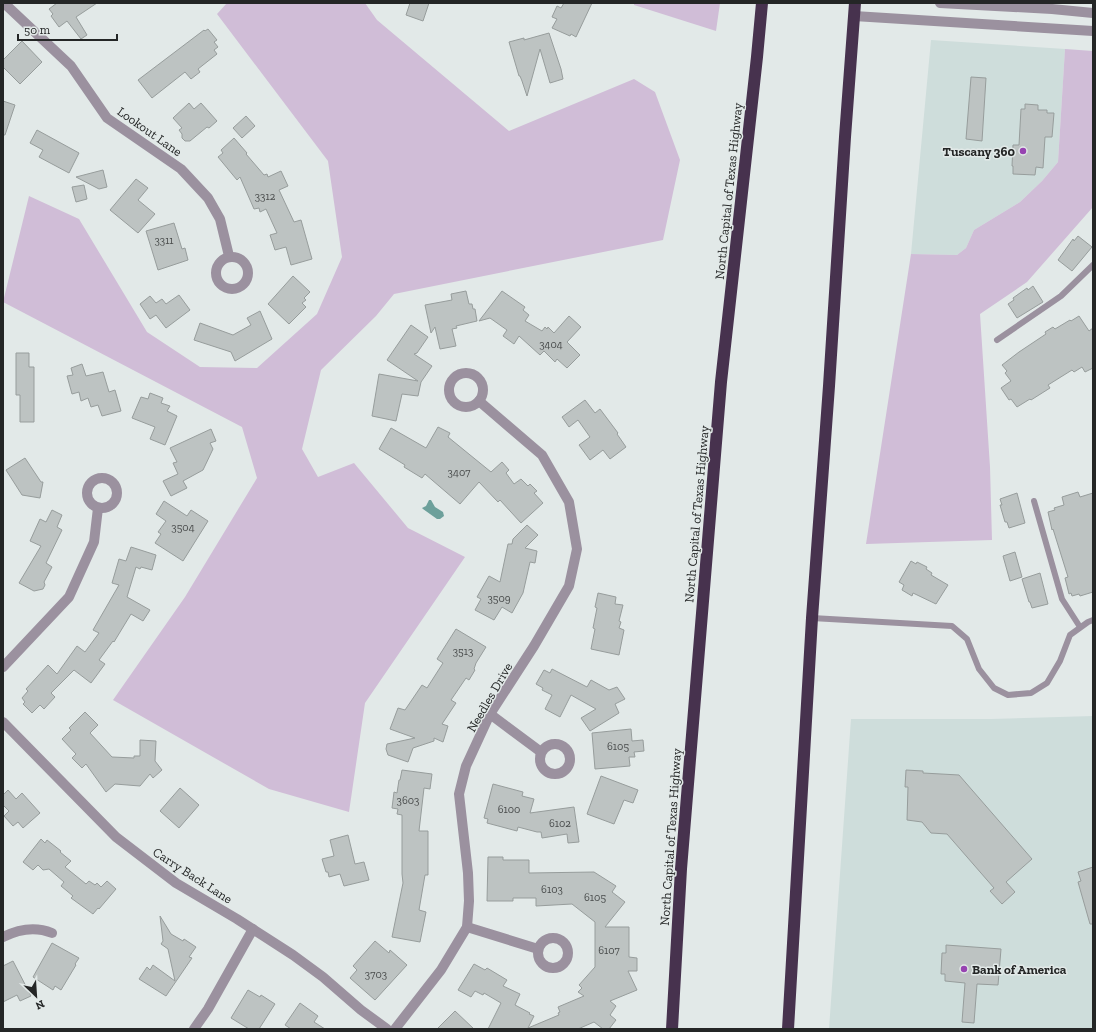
<svg xmlns="http://www.w3.org/2000/svg" width="1096" height="1032" viewBox="0 0 1096 1032" font-family="'Zilla Slab',serif">
<style>
.built{fill:#cedddb}
.green{fill:#d0bdd7}
.water{fill:#6da09b}
.building{fill:#bdc3c2;stroke:#979d9c}
.lines{fill:none;stroke-linecap:round;stroke-linejoin:round}
.lane{stroke:#9b919f;stroke-width:6}
.street{stroke:#9b919f;stroke-width:10}
.highway{stroke:#47324e;stroke-width:12}
.poi-dot{fill:#9743b1;stroke:#e2e9e8;stroke-width:1.5}
.labels{text-anchor:middle;stroke-width:3;stroke-linejoin:round;paint-order:stroke}
.number-label{font-size:11px;fill:#4a4d4d}
.street-label{font-size:13px;fill:#242626;stroke:#e2e9e8}
.poi-label{font-size:13px;font-weight:bold;fill:#242626;stroke:#e2e9e8;text-anchor:end}
</style>
<rect width="100%" height="100%" fill="#e2e9e8"/>
<g class="built">
<path d="M931 40 1065 49 1058 162 1042 181 1020 202 974 230 966 248 957 255 911 254Z"/>
<path d="M1093 716V1029H829L851 719H991Z"/>
</g>
<g class="green">
<path d="M227 3H365L377 20 509 131 634 79 655 92 680 160 663 240 394 294 376 316 321 370 302 449 318 477 354 463 408 528 465 557 365 703 349 812 269 789 113 700 185 597 257 478 242 427 3 302 29 196 79 219 147 332 200 367 257 368 317 314 342 257 328 161 217 14Z"/>
<path d="M634 3H720L716 31 634 5Z"/>
<path d="M1065 49 1093 51V207L1027 282 980 314 990 467 992 540 866 544 911 254 957 255 966 248 974 230 1020 202 1042 181 1058 162Z"/>
</g>
<path class="water" d="M429 500H431L435 507 443 512 444 516 440 519H437L423 509 422 508 426 506Z"/>
<g class="building">
<path d="M57 3H97L76 17 87 35 81 39 67 21 59 27 51 16 53 14 49 9Z"/>
<path d="M410 3H429L423 21 406 15Z"/>
<path d="M564 3H592L576 37 571 34 570 36 552 28 557 19 552 17 557 6 561 8Z"/>
<path d="M208 29 217 40 214 42 218 47 214 50 217 54 198 69 200 72 191 79 185 72 152 98 138 80 204 30 205 31Z"/>
<path d="M549 33 561 69 563 79 550 83 540 49 527 96 522 81 520 76H519L509 42 524 38V40Z"/>
<path d="M22 41 42 62 20 84 3 67V60Z"/>
<path d="M971 77 986 78 982 141 966 139Z"/>
<path d="M3 101 15 105 5 135H3Z"/>
<path d="M189 103 194 109 201 103 217 121 209 128 207 127 190 141H185L182 138V134L179 130 182 128 173 118Z"/>
<path d="M1025 104 1038 105V110H1047V113H1054L1052 137H1045L1043 168 1036 167 1035 175 1013 174V166H1012L1013 145H1019L1021 109H1025Z"/>
<path d="M246 116 255 126 242 138 233 128Z"/>
<path d="M37 130 79 153 69 173 39 157 43 150 30 143Z"/>
<path d="M234 138 247 153 246 154 264 175 267 174 268 177 281 171 288 186 279 190 294 222 301 220 312 259 291 265 286 247 275 250 270 235 277 233 266 209 260 212 259 208 254 209 240 177 237 180 218 157 223 153 221 150Z"/>
<path d="M103 170 107 187 99 189 76 177Z"/>
<path d="M136 179 148 188 138 200 155 214 138 233 110 210Z"/>
<path d="M84 185 87 199 76 202 72 187Z"/>
<path d="M174 223 182 249 185 248 188 260 158 270 146 231Z"/>
<path d="M1078 236 1092 247 1072 271 1058 260 1073 239 1074 241Z"/>
<path d="M293 276 310 292 304 298 306 300 302 303 306 307 289 324 268 304Z"/>
<path d="M1033 286 1043 302 1017 318 1008 304 1014 300 1013 298 1027 288 1028 290Z"/>
<path d="M466 291 469 304H472L473 309H475L477 321 456 326 457 328 452 329 456 346 440 349 435 327 431 333 425 305 452 300 451 294Z"/>
<path d="M502 291 525 307 523 310 529 315 525 321 542 331 545 327 547 329 548 327 554 333 569 316 581 327 567 342 580 355 567 368 557 359 555 362 544 351 540 355 519 336 514 344 503 336 507 330 490 318 479 321Z"/>
<path d="M179 295 190 310 166 328 156 315 150 319 140 304 150 296 156 303 162 299 166 304Z"/>
<path d="M260 311 272 339 235 361 231 352 194 340 200 323 233 335 251 325 247 318Z"/>
<path d="M1079 316 1089 331 1093 328V368L1085 372 1082 367 1074 372 1072 370 1048 385 1050 388 1031 400 1030 399 1017 407 1011 399 1009 400 1001 388 1011 381 1005 373 1007 371 1002 365 1019 352 1046 334 1045 332 1053 327 1055 329 1070 320 1071 321Z"/>
<path d="M411 325 428 337 417 353 414 354 432 366 421 382 418 396 402 394 396 421 372 416 379 374 418 381 387 360Z"/>
<path d="M16 353H29V367H34V422H20V395H16Z"/>
<path d="M82 364 86 376 103 372 109 392 115 390 121 411 102 416 98 405 91 407 88 398 81 401 79 392 72 394 67 376 73 375 71 368Z"/>
<path d="M150 393 163 398 161 403 170 406 167 411 177 416 165 445 150 439 155 427 132 418 141 397 148 399Z"/>
<path d="M585 400 595 413 600 409 618 433 617 434 626 447 610 459 603 450 590 460 579 445 590 437 578 420 569 427 562 417Z"/>
<path d="M438 427 450 433 448 437 491 472 502 462 509 470 506 473 514 484 521 479 528 486 530 484 537 491 534 493 543 503 521 523 500 500 498 502 479 482 460 504 425 474 422 478 404 467 405 465 379 449 391 428 426 448Z"/>
<path d="M211 429 216 441 210 443 213 449 203 470 183 481 187 488 171 496 163 481 178 474 173 463 177 462 170 448Z"/>
<path d="M25 458 41 482H43L40 498 22 495 6 470Z"/>
<path d="M1078 492 1080 497 1093 493V592L1080 596 1079 594 1072 596 1071 593 1069 594 1065 578 1068 577 1053 529 1052 530 1048 512 1055 510 1054 508 1064 505 1062 497Z"/>
<path d="M1017 493 1025 523 1009 528 1007 522H1005L1000 505H1002L1000 499Z"/>
<path d="M164 501 187 516 191 510 208 521 183 561 155 543 161 534 158 532 166 521 156 514Z"/>
<path d="M52 510 62 515 57 527 62 530 46 563 52 567 44 582 45 585 43 589 34 591 19 583 41 546 30 541 40 519 46 522Z"/>
<path d="M527 525 538 535 525 548 537 551 535 563 530 562 523 593 512 613 502 607 494 620 475 610 481 599 477 597 489 576 500 582 508 544H512L513 539Z"/>
<path d="M131 547 156 555 152 570 141 567 140 569 136 567 127 597 150 610 143 621 131 614 114 642 113 641 99 660 105 664 91 683 74 670 51 693 55 697 44 709 40 705 32 713 23 704 25 702 22 698 28 691 26 689 48 665 57 674 77 646 85 652 99 633 93 630 119 585 112 583 119 559 126 561Z"/>
<path d="M1015 552 1022 577 1010 581 1003 556Z"/>
<path d="M911 561 916 564 917 562 927 567 926 569 932 573 931 575 948 585 936 604 913 593 912 596 902 590 904 585 899 582Z"/>
<path d="M1040 573 1048 604 1032 608 1030 602H1029L1022 579Z"/>
<path d="M598 593 616 597 615 604 623 605 619 621 621 622 619 628 624 630 619 655 591 649 595 629 593 628 597 608 595 607Z"/>
<path d="M456 629 486 647 476 663 474 669 475 670 469 680 466 678 451 700 456 703 442 724 448 726 443 742 434 738V741L413 748 408 762 388 755 386 749 387 744 415 738 390 729 398 708 405 710 422 685 427 688 443 663 437 659Z"/>
<path d="M552 669 587 687 591 680 609 690 617 687 625 699 615 704 619 713 590 731 581 718 596 709 571 695 560 717 545 709 552 695 542 690 543 688 536 684 544 670 550 673Z"/>
<path d="M85 712 98 725 90 733 112 757 134 758V756H140V740L156 741 155 761 162 770 153 778 150 774 140 786 115 784 106 792 86 764 82 768 72 758 76 754 62 739 71 730 69 728Z"/>
<path d="M631 729 632 741 643 740 644 751 634 752 635 757H629L630 766 595 769 592 733Z"/>
<path d="M402 770 432 774 430 789 424 788 419 831H428V875H425L419 910 426 912 420 942 392 937 403 883 402 874V815L397 814 398 809 392 808 394 792 397 793 399 780H400Z"/>
<path d="M906 770 923 771V773L959 775 1032 859 1006 882 1015 892 1002 904 990 891 994 888 947 834 931 833 922 822 907 820 908 787H905Z"/>
<path d="M601 776 638 790 633 803 624 800 614 824 587 814Z"/>
<path d="M493 784 523 792 522 796 534 799 530 813 574 807 579 842 568 843 567 834 542 838 541 832H537L518 827 517 831 487 823 488 819 484 818Z"/>
<path d="M180 788 199 805 179 828 160 811Z"/>
<path d="M8 790 16 799 22 793 40 813 23 828 18 822 13 826 4 816 9 811 3 805V795Z"/>
<path d="M348 835 355 864 364 862 369 880 344 886 340 874 329 877 328 872H326L322 859 334 856 330 840Z"/>
<path d="M41 839 45 843 47 840 61 851 60 852 71 861 65 867 86 884 89 881 95 885 97 883 101 887 107 881 116 889 99 909 98 908 93 914 71 898 73 896 61 886 64 882 49 869 43 870 38 865 33 870 23 862Z"/>
<path d="M488 857H503V860H529V873L594 872 616 886 612 892 625 902 605 927H629V957L637 958V971H628L637 990 610 1001 616 1006 610 1015 616 1020 609 1029H603L594 1022 578 1029H488L501 1003 484 993 483 995 475 991 471 997 458 990 474 964 485 970 487 968 507 980 503 986 520 994 515 1005 530 1013 529 1014 534 1016 528 1028 559 1015 558 1013 560 1012 558 1007 584 996 578 992 582 988 579 985 595 967V922L572 904 536 906V898H513V901H487Z"/>
<path d="M1093 867V924H1090L1078 882 1081 881 1078 872Z"/>
<path d="M160 916 171 934 183 941 184 939 196 947 189 957 192 958 166 996 139 979 147 967 150 970 153 965 175 981 168 949 161 944 163 941Z"/>
<path d="M375 941 389 953 390 950 407 965 375 1000 350 978 357 970 353 966Z"/>
<path d="M52 943 79 958 75 964 76 965 61 990 55 986 53 990 33 977Z"/>
<path d="M946 945 1001 949 998 985 977 984 974 1023 962 1022 965 983 945 981V974H941L942 953H946Z"/>
<path d="M13 961 31 996 20 1001 17 995 3 1002V966Z"/>
<path d="M248 990 260 997 261 995 275 1004 259 1029H249L231 1018Z"/>
<path d="M300 1003 318 1016 314 1022 325 1029H291L285 1025Z"/>
<path d="M455 1011 474 1029H437Z"/>
</g>
<g class="lines">
<g class="lane">
<path d="M997 340 1061 296 1093 265"/>
<path d="M1034 501 1062 599 1080 627"/>
<path d="M812 618 952 626 967 639 979 669 994 688 1008 695 1031 693 1047 683 1060 661 1070 635 1088 622 1093 620"/>
</g>
<g class="street">
<path d="M4 3 71 66 107 118 181 169 208 198 220 219 229 256"/>
<path d="M940 3 1052 9 1093 13"/>
<path d="M854 16 1093 31"/>
<circle cx="232" cy="273" r="16"/>
<circle cx="466" cy="390" r="17"/>
<circle cx="102" cy="493" r="15"/>
<path d="M3 667 69 597 94 542 98 508"/>
<path d="M490 714 541 752"/>
<path d="M3 722 116 837 176 883 237 919 293 955 323 977 361 1010 387 1029"/>
<circle cx="555" cy="759" r="15"/>
<path d="M467 927 538 949"/>
<path d="M3 937C19 929 35 926 52 933"/>
<circle cx="553" cy="953" r="15"/>
<path d="M194 1029 208 1009 253 929"/>
<path d="M395 1029 441 970 467 927 469 901 468 873 459 794 466 766 490 714 534 646 569 586 577 549 569 502 542 455 479 401"/>
</g>
<g class="highway">
<path d="M672 1029 681 869 721 382 757 57 762 3"/>
<path d="M788 1029 812 618 829 386 845 137 855 3"/>
</g>
</g>
<g class="poi-dot">
<circle cx="1023" cy="151" r="4"/>
<circle cx="964" cy="969" r="4"/>
</g>
<g class="labels">
<g class="number-label">
<text x="265" y="200">3312</text>
<text x="164" y="244">3311</text>
<text x="551" y="348">3404</text>
<text x="459" y="476">3407</text>
<text x="183" y="531">3504</text>
<text x="499" y="602">3509</text>
<text x="463" y="655">3513</text>
<text x="618" y="750">6105</text>
<text x="408" y="804">3603</text>
<text x="509" y="813">6100</text>
<text x="560" y="827">6102</text>
<text x="552" y="893">6103</text>
<text x="595" y="901">6105</text>
<text x="609" y="954">6107</text>
<text x="376" y="978">3703</text>
</g>
<g class="street-label">
<text transform="translate(150 131) rotate(35)" y="5">Lookout Lane</text>
<text transform="translate(728 191) rotate(-84)" y="5">North Capital of Texas Highway</text>
<text transform="translate(696 514) rotate(-85)" y="5">North Capital of Texas Highway</text>
<text transform="translate(489 697) rotate(-60)" y="5">Needles Drive</text>
<text transform="translate(670 837) rotate(-86)" y="5">North Capital of Texas Highway</text>
<text transform="translate(193 875) rotate(33)" y="5">Carry Back Lane</text>
</g>
<g class="poi-label">
<text x="1015" y="156">Tuscany 360</text>
<text x="972" y="974" text-anchor="start">Bank of America</text>
</g>
</g>
<rect width="1096" height="1032" fill="none" stroke="#242626" stroke-width="8"/>
<g transform="translate(36 996) rotate(155)" stroke="#e2e9e8" stroke-width="3" paint-order="stroke">
<path d="M0-3L7 15L0 10L-7 15Z" fill="#242626"/>
<text y="-6" font-size="11" font-weight="bold" text-anchor="middle" fill="#242626">N</text>
</g>
<path d="M18 34v6h99v-6" fill="none" stroke="#242626" stroke-width="2"/>
<text x="24" y="34" font-size="12" fill="#242626" stroke="#e2e9e8" stroke-width="3" paint-order="stroke">50 m</text>
</svg>
